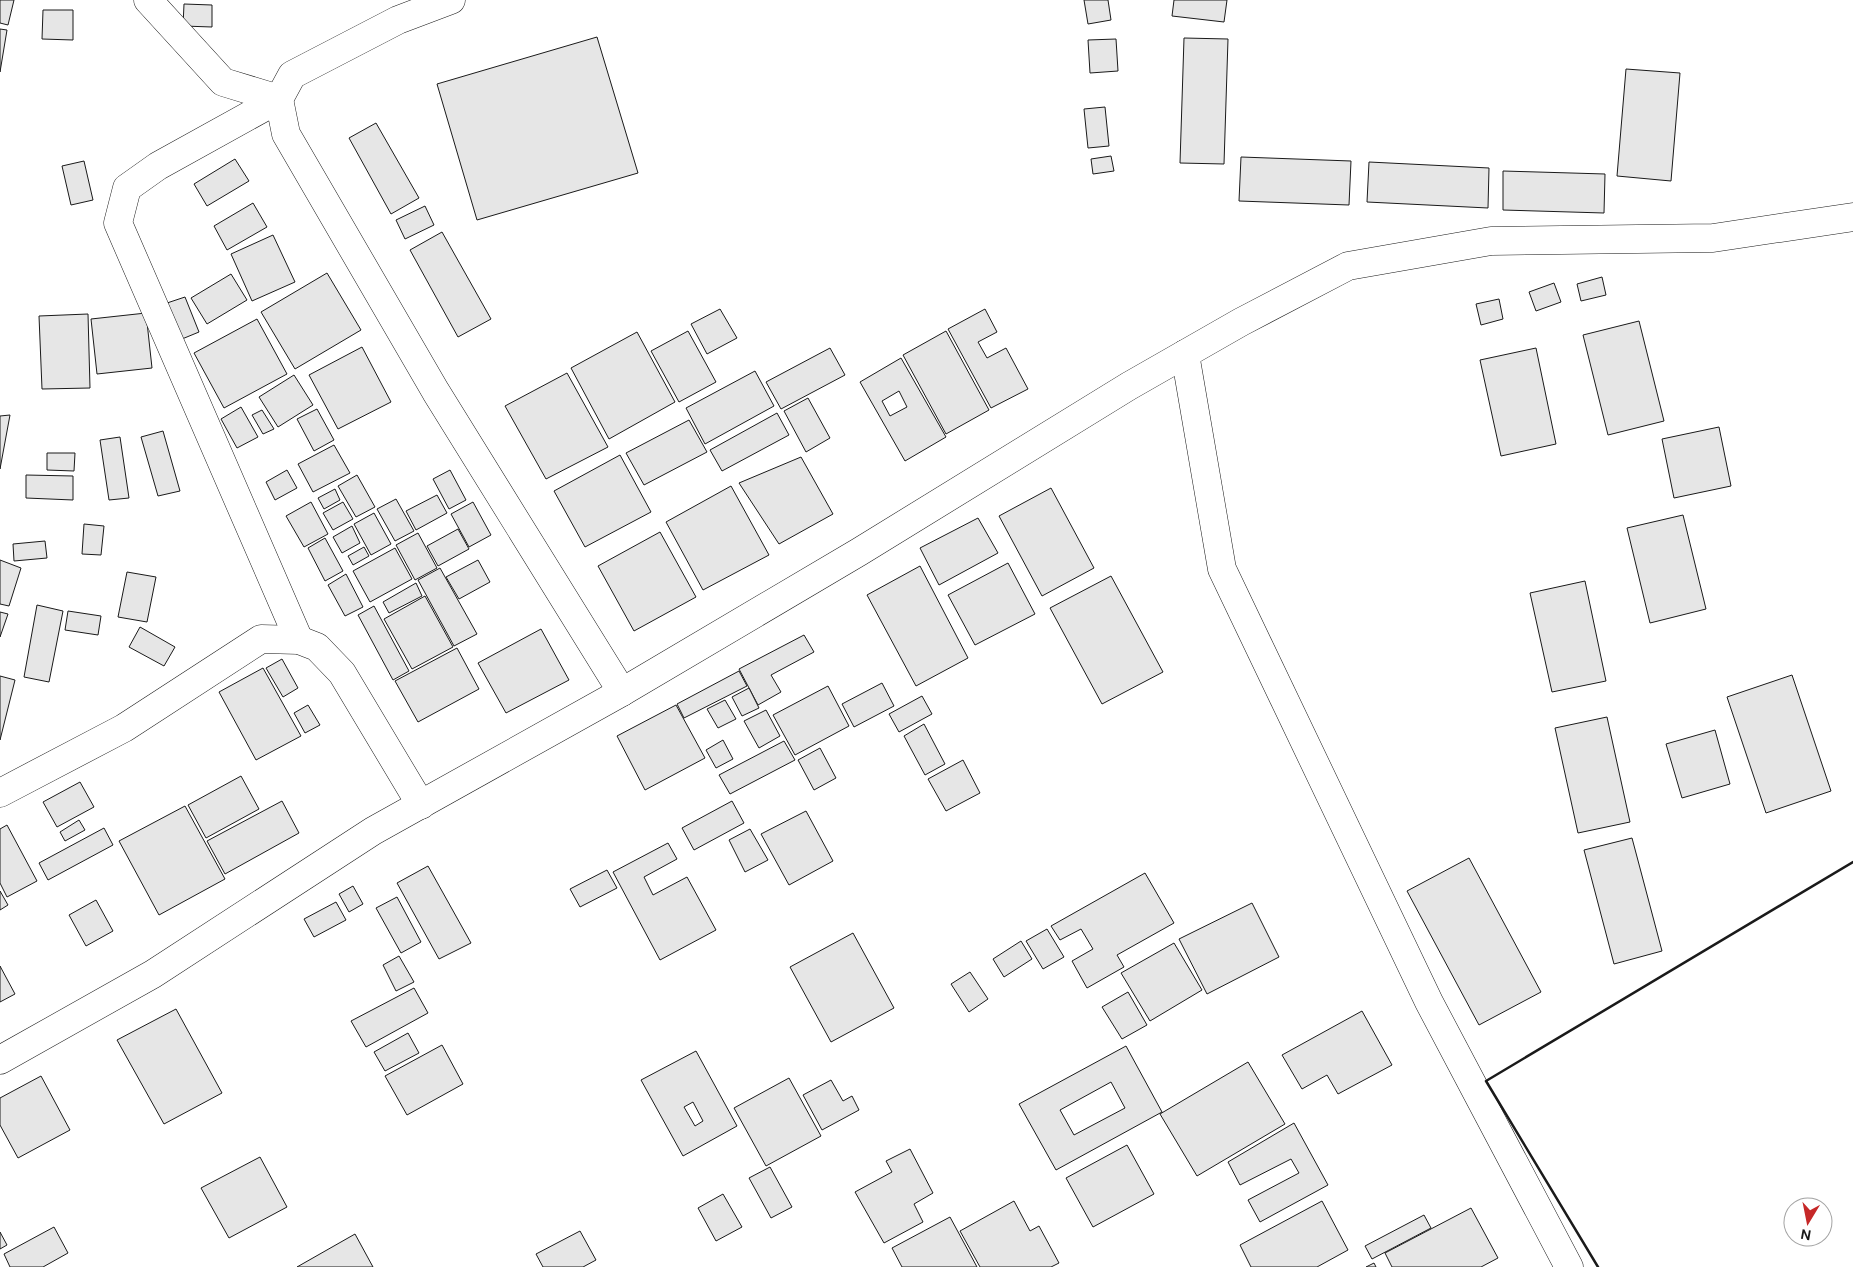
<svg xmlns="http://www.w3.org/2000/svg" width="1853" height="1267" viewBox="0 0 1853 1267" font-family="'DM Sans',sans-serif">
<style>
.building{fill:#e6e6e6;stroke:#1a1a1a;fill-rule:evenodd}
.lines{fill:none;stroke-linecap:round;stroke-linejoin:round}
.street-casing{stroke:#1a1a1a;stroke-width:29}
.street{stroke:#fff;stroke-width:28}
.wall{stroke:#1a1a1a;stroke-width:2.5}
</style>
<rect width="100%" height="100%" fill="#fff"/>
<g class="building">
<path d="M0 0H14L8 25 0 23Z"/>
<path d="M1084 0H1108L1111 20 1088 24Z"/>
<path d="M1174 0H1227L1224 22 1172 16Z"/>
<path d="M184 4 212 5V27L183 26Z"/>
<path d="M43 10H73V40L42 39Z"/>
<path d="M0 29 7 30 0 72Z"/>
<path d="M597 37 638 173 477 220 437 84Z"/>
<path d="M1184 38 1228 39 1224 164 1180 163Z"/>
<path d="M1116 39 1118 71 1090 73 1088 40Z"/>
<path d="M1626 69 1680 73 1671 181 1617 176Z"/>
<path d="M1105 107 1109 146 1088 148 1084 109Z"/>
<path d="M376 123 419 198 391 214 349 138Z"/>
<path d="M1111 156 1114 171 1093 174 1091 159Z"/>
<path d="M1241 157 1351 161 1349 205 1239 201Z"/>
<path d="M235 159 249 181 207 206 194 184Z"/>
<path d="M84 161 93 200 71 205 62 166Z"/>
<path d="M1369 162 1489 168 1488 208 1367 202Z"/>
<path d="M1503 171 1605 174 1604 213 1503 210Z"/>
<path d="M253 203 267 227 227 250 214 226Z"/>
<path d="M425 206 434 225 405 239 396 220Z"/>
<path d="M442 232 491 319 458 337 410 250Z"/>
<path d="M273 235 295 282 252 301 231 254Z"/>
<path d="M327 273 361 330 295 369 261 312Z"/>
<path d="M231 274 247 300 207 324 191 298Z"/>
<path d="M1602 277 1606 295 1581 301 1577 284Z"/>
<path d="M1554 283 1561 302 1536 311 1529 292Z"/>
<path d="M185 297 199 332 182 339 167 303Z"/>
<path d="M1499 299 1503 319 1481 325 1476 304Z"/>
<path d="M720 309 737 338 707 354 691 324Z"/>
<path d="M985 309 997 332 978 342 987 358 1006 348 1028 389 991 408 948 329Z"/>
<path d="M146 313 152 368 97 374 91 319Z"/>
<path d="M88 314 90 388 42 389 39 316Z"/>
<path d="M257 319 287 374 224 408 194 353Z"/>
<path d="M1639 321 1664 421 1608 435 1583 335Z"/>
<path d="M688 331 716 382 679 402 651 351Z"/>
<path d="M946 331 989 410 946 434 903 355Z"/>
<path d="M637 332 675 402 609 439 571 368Z"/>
<path d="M362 347 391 402 338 429 309 375Z"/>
<path d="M830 348 845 375 781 409 766 382Z"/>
<path d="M1536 348 1556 444 1501 456 1480 360Z"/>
<path d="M901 358 946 437 905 461 860 382ZM899 391 907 407 890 416 882 401Z"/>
<path d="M755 371 774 406 705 444 686 408Z"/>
<path d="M567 373 608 447 546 479 505 406Z"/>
<path d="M294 375 313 405 278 427 259 397Z"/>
<path d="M808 398 830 438 806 452 784 411Z"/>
<path d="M241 407 258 437 237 448 221 419Z"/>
<path d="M317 409 334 440 314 451 297 419Z"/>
<path d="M262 410 274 429 263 434 252 415Z"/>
<path d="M777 413 789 435 722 471 710 450Z"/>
<path d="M10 415 0 469V416Z"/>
<path d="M689 420 707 452 644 485 626 453Z"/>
<path d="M1719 427 1731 486 1674 498 1662 439Z"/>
<path d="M163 431 180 491 158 496 141 437Z"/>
<path d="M120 437 129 498 109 500 100 440Z"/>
<path d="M334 445 350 473 313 492 298 464Z"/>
<path d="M47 453H75L74 471 47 470Z"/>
<path d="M620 455 651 512 585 547 554 491Z"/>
<path d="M801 457 833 514 779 544 739 483Z"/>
<path d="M287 470 297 488 275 500 266 482Z"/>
<path d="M450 470 466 500 449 509 433 479Z"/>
<path d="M26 475 73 476V500L26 498Z"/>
<path d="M357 475 375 507 356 517 338 486Z"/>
<path d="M731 486 769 555 703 590 666 522Z"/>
<path d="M1051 488 1094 568 1042 596 999 516Z"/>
<path d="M335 489 340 500 324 509 318 498Z"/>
<path d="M437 495 447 513 416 530 406 511Z"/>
<path d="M396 499 414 531 395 541 377 509Z"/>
<path d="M311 502 328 534 304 547 286 516Z"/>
<path d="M343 502 353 519 333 530 323 513Z"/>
<path d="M473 502 491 535 469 547 451 514Z"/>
<path d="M374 513 391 544 371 555 354 524Z"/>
<path d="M1683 515 1706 609 1650 623 1627 528Z"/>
<path d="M978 518 998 553 939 585 920 548Z"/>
<path d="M84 524 104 526 101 555 82 554Z"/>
<path d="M352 526 360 543 342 553 333 537Z"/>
<path d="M458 529 469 549 438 566 427 546Z"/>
<path d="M660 532 696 597 634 631 598 566Z"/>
<path d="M418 533 437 568 415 580 396 545Z"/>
<path d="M325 538 343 571 325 581 308 548Z"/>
<path d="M45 541 47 558 14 561 13 544Z"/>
<path d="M364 547 369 556 353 565 348 556Z"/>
<path d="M395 548 412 579 370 602 353 571Z"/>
<path d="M0 560 21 568 9 606 0 604Z"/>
<path d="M478 560 490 582 459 599 446 577Z"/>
<path d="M1008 563 1035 614 975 645 948 595Z"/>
<path d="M920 566 968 658 916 686 867 595Z"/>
<path d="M440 568 477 634 454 646 418 580Z"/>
<path d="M127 572 156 577 147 622 118 617Z"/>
<path d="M346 574 363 607 345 616 328 585Z"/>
<path d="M1111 576 1163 672 1102 704 1050 608Z"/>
<path d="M1585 581 1606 681 1552 692 1530 593Z"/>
<path d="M416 583 422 596 389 613 383 602Z"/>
<path d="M425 596 453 647 412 669 384 619Z"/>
<path d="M37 605 63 611 49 682 24 677Z"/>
<path d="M374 606 409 671 393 680 358 615Z"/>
<path d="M68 611 101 616 98 635 65 630Z"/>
<path d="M0 612 8 614 0 637Z"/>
<path d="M140 627 175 647 164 666 129 647Z"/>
<path d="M541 629 569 680 506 713 478 663Z"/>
<path d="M804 635 814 652 771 675 781 692 758 705 739 669Z"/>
<path d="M457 648 479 689 418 722 395 681Z"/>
<path d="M282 659 298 688 283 697 266 668Z"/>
<path d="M263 668 301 736 256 760 219 692Z"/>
<path d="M739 671 747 686 684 718 677 704Z"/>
<path d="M1792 675 1831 791 1766 813 1727 697Z"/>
<path d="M0 676 15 680 0 740Z"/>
<path d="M882 683 894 706 854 727 842 704Z"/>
<path d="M828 686 849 726 795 755 773 715Z"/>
<path d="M749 688 759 708 742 716 732 697Z"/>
<path d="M922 696 932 714 899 732 889 714Z"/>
<path d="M725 700 736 719 718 728 707 709Z"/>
<path d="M308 705 320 725 305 733 294 713Z"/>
<path d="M676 705 705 758 645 790 617 736Z"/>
<path d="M766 710 780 736 759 748 744 721Z"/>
<path d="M1607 717 1630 822 1578 833 1555 728Z"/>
<path d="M924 724 945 764 925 775 904 736Z"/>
<path d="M1715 730 1730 784 1682 798 1666 744Z"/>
<path d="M723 740 733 759 716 768 706 750Z"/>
<path d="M784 741 795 760 730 794 719 775Z"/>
<path d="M820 748 836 778 814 790 798 760Z"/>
<path d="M963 760 980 793 946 811 928 779Z"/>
<path d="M241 776 259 809 206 838 188 805Z"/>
<path d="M80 782 94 807 57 827 43 802Z"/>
<path d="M282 801 299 833 225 874 207 841Z"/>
<path d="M732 801 744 823 694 850 682 828Z"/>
<path d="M185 806 225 879 159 915 119 841Z"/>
<path d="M806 811 833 861 789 885 761 834Z"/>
<path d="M79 820 85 830 65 841 60 832Z"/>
<path d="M7 825 37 881 7 897 0 883V829Z"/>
<path d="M104 828 113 845 48 880 39 863Z"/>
<path d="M750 829 768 860 745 872 729 840Z"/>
<path d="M1632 838 1662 951 1614 964 1584 850Z"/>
<path d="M668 843 677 859 644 877 653 895 687 877 716 930 660 960 613 872Z"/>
<path d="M1469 858 1541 992 1479 1025 1407 891Z"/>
<path d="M428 866 471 943 439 959 397 883Z"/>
<path d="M607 870 617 888 580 907 570 889Z"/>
<path d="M1145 873 1174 923 1117 955 1124 967 1087 988 1072 961 1093 949 1081 929 1060 940 1051 926Z"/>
<path d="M353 886 363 904 349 912 339 894Z"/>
<path d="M0 891 8 905 0 910Z"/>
<path d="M397 897 421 942 401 953 376 908Z"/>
<path d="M96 900 113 931 86 946 69 915Z"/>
<path d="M336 902 346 920 314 937 304 919Z"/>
<path d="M1252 903 1279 957 1207 994 1179 939Z"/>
<path d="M1047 929 1064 957 1043 969 1026 941Z"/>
<path d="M853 933 894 1008 831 1042 790 967Z"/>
<path d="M1021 941 1032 959 1004 977 993 959Z"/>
<path d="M1174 943 1202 990 1150 1021 1121 973Z"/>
<path d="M399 956 414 982 396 991 383 965Z"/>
<path d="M0 966 15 994 0 1002Z"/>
<path d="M970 972 988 999 969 1012 951 984Z"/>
<path d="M414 988 428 1013 366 1047 351 1021Z"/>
<path d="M1128 992 1147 1025 1122 1039 1102 1007Z"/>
<path d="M176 1009 222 1093 164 1124 117 1040Z"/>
<path d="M1362 1011 1392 1065 1338 1094 1327 1075 1302 1089 1282 1055Z"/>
<path d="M408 1033 419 1053 385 1071 374 1052Z"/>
<path d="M442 1045 463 1084 407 1115 385 1076Z"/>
<path d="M1126 1046 1162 1112 1056 1170 1019 1104ZM1111 1082 1125 1108 1074 1135 1060 1110Z"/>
<path d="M696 1051 737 1126 683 1156 641 1080ZM693 1102 703 1121 695 1126 684 1107Z"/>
<path d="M1248 1062 1285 1124 1197 1176 1160 1114Z"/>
<path d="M41 1076 70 1130 18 1158 0 1125V1098Z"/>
<path d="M789 1078 821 1136 766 1166 734 1108Z"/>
<path d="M831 1080 843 1101 852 1096 859 1110 822 1130 803 1095Z"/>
<path d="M1294 1123 1328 1185 1260 1222 1248 1200 1299 1173 1291 1159 1240 1185 1228 1162Z"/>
<path d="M1127 1145 1154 1194 1093 1227 1066 1178Z"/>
<path d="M910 1149 933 1193 914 1204 923 1222 884 1243 855 1192 892 1172 886 1161Z"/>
<path d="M260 1157 287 1207 229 1238 201 1188Z"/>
<path d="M770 1167 792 1207 771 1218 749 1178Z"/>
<path d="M723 1194 742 1227 716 1241 698 1208Z"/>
<path d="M1014 1201 1030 1231 1039 1226 1059 1263 1051 1267H980L960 1231Z"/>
<path d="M1322 1201 1348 1250 1317 1267H1251L1240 1245Z"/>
<path d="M1471 1208 1498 1258 1481 1267H1392L1385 1253Z"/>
<path d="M1424 1215 1431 1228 1372 1259 1365 1246Z"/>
<path d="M950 1217 977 1267H902L892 1248Z"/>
<path d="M54 1227 68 1253 43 1267H10L4 1254Z"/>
<path d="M580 1231 596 1260 583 1267H543L536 1254Z"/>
<path d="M0 1232 7 1245 0 1249Z"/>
<path d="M355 1234 373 1267H297Z"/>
<path d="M1374 1263 1376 1267H1366Z"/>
</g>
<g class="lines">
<g class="street-casing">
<g id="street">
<path d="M148 0 223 82 279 99"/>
<path d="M279 99 286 134 436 392 622 692"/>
<path d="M1185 354 1222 569 1429 1002 1569 1267"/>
<path d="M299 640 118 223 127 188 158 166 279 99 292 75 398 20 451 0"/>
<path d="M0 793 124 728 261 639 299 640 317 647 342 673 421 805"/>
<path d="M0 1060 153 974 373 831 622 692 859 552 1129 386 1241 322 1348 266 1491 241 1713 238 1853 217"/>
</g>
</g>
<use href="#street" class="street"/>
<path class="wall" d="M1598 1267 1486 1081 1853 862"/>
</g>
<g transform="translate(1808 1222) rotate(190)"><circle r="24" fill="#ffffff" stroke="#a3a3a3"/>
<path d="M0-4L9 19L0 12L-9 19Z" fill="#c62828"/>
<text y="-8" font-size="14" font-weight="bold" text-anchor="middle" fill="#1a1a1a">N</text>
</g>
</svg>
